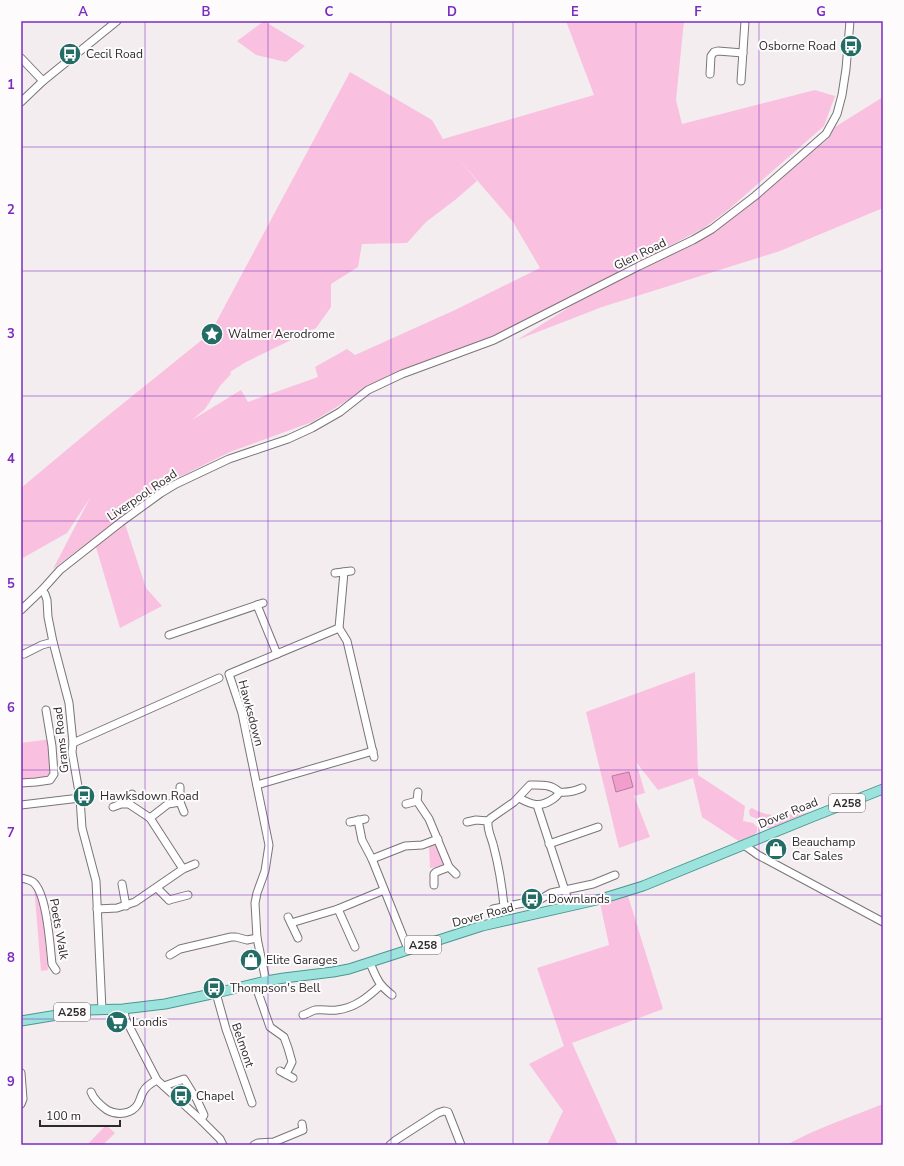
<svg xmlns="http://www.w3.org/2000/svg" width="904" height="1166" viewBox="0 0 904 1166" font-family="'Nunito Sans',sans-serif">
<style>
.green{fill:#f9c1df;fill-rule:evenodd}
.water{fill:#f19ecc;stroke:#b67b9c}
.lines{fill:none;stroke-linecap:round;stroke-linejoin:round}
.minor-casing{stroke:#7a7577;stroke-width:9}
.major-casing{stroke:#4b9790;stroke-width:11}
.minor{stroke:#fff;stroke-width:7}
.major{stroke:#9de3dd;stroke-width:9}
.grid{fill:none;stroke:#7b2cbf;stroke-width:1;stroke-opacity:0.55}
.labels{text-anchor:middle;stroke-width:4;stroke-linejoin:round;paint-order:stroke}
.shield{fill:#fefbfd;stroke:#6b696a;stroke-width:1}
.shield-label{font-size:11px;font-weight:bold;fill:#2c2a2b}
.poi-label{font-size:12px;fill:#2c2a2b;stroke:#fefbfd;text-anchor:start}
.street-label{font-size:12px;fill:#2c2a2b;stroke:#fefbfd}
.neatline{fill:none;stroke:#7b2cbf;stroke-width:1.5}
.grid-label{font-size:13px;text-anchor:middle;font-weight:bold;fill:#7b2cbf}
</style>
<rect width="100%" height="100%" fill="#f3edf0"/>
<g class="green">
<path d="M264 21 305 46 286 62 256 55 237 41Z"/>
<path d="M566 21H684L676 100 682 124 815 90 835 96 824 126 728 210 704 228 493 338 389 375 312 422 230 452 165 484 53 569 90 498 67 533 21 559V488L100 422 208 335 211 340 216 336 212 330 350 72 432 120 443 139 594 95ZM457 157 513 222 540 268 455 310 355 355 347 349 315 367 318 377 248 402 241 390 192 420 205 409 220 386 231 374 230 372 246 362 316 328 331 307V284L358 267 362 244 407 243 426 222 455 200 477 181Z"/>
<path d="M883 97V208L780 251 602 307 517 340 576 303 715 231 828 139 835 127Z"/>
<path d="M125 524 146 588 162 606 120 628 96 547Z"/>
<path d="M695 672 698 775 745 806 743 821 753 823 757 827V832L753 837 740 842 702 817 693 778 658 790 636 762 645 793 634 796 650 837 619 848 586 712Z"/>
<path d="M51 739 53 777 21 783V743Z"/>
<path d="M752 808C771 820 793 814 813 812L771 829C761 828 762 819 750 816L749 811 750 809Z"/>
<path d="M436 843 444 865 430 868 429 846Z"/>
<path d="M34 885 42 908 48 970 41 971Z"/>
<path d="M628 896 663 1009 572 1043 618 1145H547L563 1111 529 1064 564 1046 537 968 609 945 600 903Z"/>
<path d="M883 1104V1145H786C817 1128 851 1117 883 1104Z"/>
<path d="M106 1125 115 1133 103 1145H87Z"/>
</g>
<path class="water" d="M629 772 633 787 616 792 612 776Z"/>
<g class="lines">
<g class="minor-casing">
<g id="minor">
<path d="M21 58 43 81"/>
<path d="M710 74 711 56 714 52 718 51 743 53"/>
<path d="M741 81 745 21"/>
<path d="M21 102 43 81 117 21"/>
<path d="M344 572 339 628 347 641 374 757"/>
<path d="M335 573 351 571"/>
<path d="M42 590 45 594 47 600 48 617 53 642 69 703 73 743 72 752 80 798 82 828 96 881 102 1010"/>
<path d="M257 605 277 654"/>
<path d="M21 610 42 590 60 570 121 522 161 493 176 484 229 459 288 439 312 428 340 412 368 390 402 374 494 340 639 266 693 240 712 229 755 196 826 134 837 114 842 95 846 69 850 21"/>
<path d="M169 635 263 603"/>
<path d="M24 654 42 645 53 642"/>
<path d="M73 743 219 678"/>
<path d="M21 783 36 782 50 780 54 774 52 746 46 710"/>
<path d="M257 785 373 751"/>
<path d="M180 787V802L184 812"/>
<path d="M418 792 417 801 429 819 449 867 456 874"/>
<path d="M559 792C568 793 575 791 582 788"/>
<path d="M129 804 132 794"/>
<path d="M406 804 417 801"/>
<path d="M21 805 80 798"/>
<path d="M537 805 570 906"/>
<path d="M113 807 121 804H129L150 818 183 869"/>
<path d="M150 818 168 804 180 802"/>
<path d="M358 820 362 840 372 859 408 949"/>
<path d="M350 822 365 819"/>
<path d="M467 822 476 820 488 821"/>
<path d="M549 844 598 827"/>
<path d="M744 845 758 855 883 922"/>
<path d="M372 859 405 846 422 845 438 839"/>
<path d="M21 878C25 879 30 880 33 882 47 893 50 946 52 964L56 970"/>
<path d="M122 884 126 906"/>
<path d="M434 885V874L436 872 449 867"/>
<path d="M157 888 169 900"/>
<path d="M169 900 188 895"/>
<path d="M513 905 539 900 551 893 593 884 615 875"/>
<path d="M504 906C502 886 499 867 494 848 492 838 487 831 488 821L491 818 514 802 530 785C541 785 551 784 559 792 558 796 556 797 553 799 540 808 532 805 519 798"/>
<path d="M97 909 117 908 135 902 183 869 195 864"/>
<path d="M338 909 355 947"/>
<path d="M493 909 508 906"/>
<path d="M288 917 298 938"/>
<path d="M291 923 338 909 384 890"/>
<path d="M170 955 180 949 231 937H236L247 940 257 938"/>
<path d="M370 963C377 979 378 984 392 995"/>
<path d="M266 981 257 938 255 903 257 893 265 871 269 845 242 713 229 674 339 628"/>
<path d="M255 984 270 1027 284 1037 288 1048 292 1062 286 1074"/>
<path d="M216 993 226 1029 252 1103"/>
<path d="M123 1009 126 1020 157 1080 201 1120 220 1139 223 1145"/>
<path d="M303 1015C307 1014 311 1011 315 1010 322 1009 330 1011 337 1010 355 1008 368 997 381 985"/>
<path d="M280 1071 293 1078"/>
<path d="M21 1073 23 1099 21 1104"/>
<path d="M164 1086 184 1079 197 1100 204 1115 201 1120"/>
<path d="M91 1092C94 1100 100 1105 107 1110 118 1116 132 1114 138 1104 140 1100 141 1096 143 1092 146 1086 151 1083 157 1080"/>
<path d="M254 1145 258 1143 274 1142 303 1130 302 1124"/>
<path d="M390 1145 396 1140 438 1113 444 1111 448 1112 461 1145"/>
</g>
</g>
<g class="major-casing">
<path id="major" d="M21 1021 88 1010 123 1009 165 1004 216 993 266 981 284 978 333 972 349 969 482 926 601 899 643 886 812 817 883 789"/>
</g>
<use href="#minor" class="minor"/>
<use href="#major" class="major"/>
</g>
<path class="grid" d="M145 21V1145M268 21V1145M391 21V1145M513 21V1145M636 21V1145M759 21V1145M21 147H883M21 271H883M21 396H883M21 521H883M21 645H883M21 770H883M21 895H883M21 1019H883"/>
<defs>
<g id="bus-disc" transform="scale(1.15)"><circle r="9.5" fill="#236d66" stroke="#fefbfd"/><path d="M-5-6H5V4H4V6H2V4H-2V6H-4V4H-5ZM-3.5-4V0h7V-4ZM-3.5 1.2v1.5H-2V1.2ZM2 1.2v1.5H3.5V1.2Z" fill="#fff"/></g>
<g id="sight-disc" transform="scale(1.15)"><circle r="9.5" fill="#236d66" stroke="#fefbfd"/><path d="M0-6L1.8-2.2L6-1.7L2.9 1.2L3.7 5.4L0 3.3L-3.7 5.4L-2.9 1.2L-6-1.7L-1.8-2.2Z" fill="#fff"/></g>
<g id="shop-disc" transform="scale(1.15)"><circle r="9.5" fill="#236d66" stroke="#fefbfd"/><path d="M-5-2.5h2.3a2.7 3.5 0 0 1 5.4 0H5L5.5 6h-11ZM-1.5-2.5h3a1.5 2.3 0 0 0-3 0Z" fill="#fff"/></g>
<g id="supermarket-disc" transform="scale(1.15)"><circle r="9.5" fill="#236d66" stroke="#fefbfd"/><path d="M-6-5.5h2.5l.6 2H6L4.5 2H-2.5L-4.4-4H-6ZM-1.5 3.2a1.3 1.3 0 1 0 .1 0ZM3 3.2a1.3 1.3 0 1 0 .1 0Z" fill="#fff"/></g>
</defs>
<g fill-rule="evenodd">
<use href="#bus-disc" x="851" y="46"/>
<use href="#bus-disc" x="70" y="54"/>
<use href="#sight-disc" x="212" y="334"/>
<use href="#bus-disc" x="84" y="796"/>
<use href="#shop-disc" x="776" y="849"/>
<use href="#bus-disc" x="532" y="899"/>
<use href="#shop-disc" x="251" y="960"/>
<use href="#bus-disc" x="214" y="988"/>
<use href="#supermarket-disc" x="117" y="1022"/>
<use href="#bus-disc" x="181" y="1096"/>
</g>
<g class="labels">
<g class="shield">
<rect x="829" y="794" width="36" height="18" rx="3"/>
<rect x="405" y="936" width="36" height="18" rx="3"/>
<rect x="54" y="1003" width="36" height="18" rx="3"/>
</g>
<g class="shield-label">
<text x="847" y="807">A258</text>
<text x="423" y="949">A258</text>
<text x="72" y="1016">A258</text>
</g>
<g class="poi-label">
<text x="836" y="50" text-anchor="end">Osborne Road</text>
<text x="86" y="58">Cecil Road</text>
<text x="228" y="338">Walmer Aerodrome</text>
<text x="100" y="800">Hawksdown Road</text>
<text x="792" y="846">Beauchamp<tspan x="792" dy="14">Car Sales</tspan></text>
<text x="548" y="903">Downlands</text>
<text x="266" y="964">Elite Garages</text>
<text x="230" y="992">Thompson's Bell</text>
<text x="132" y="1026">Londis</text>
<text x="196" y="1100">Chapel</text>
</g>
<g class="street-label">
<text transform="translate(640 254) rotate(-26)" y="4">Glen Road</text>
<text transform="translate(142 495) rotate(-34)" y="4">Liverpool Road</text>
<text transform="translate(251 713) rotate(75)" y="4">Hawksdown</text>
<text transform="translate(61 740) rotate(-96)" y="4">Grams Road</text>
<text transform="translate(788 813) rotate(-22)" y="4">Dover Road</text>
<text transform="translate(483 915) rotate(-15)" y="4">Dover Road</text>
<text transform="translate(59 929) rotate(80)" y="4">Poets Walk</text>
<text transform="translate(243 1045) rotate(71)" y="4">Belmont</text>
</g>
</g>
<rect width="904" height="1166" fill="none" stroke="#fefbfd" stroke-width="44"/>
<path d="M40 1120v6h80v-6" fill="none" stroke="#2c2a2b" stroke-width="2"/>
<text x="46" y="1120" font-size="12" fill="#2c2a2b" stroke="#fefbfd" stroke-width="3" paint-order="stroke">100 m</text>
<rect x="22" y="22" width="860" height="1122" class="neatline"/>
<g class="grid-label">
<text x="83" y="16">A</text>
<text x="206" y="16">B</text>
<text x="329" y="16">C</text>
<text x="452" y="16">D</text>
<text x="575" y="16">E</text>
<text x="698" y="16">F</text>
<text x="821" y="16">G</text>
<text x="11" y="89">1</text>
<text x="11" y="214">2</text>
<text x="11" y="338">3</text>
<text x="11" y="463">4</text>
<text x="11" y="588">5</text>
<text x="11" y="712">6</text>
<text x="11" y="837">7</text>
<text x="11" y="962">8</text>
<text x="11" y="1086">9</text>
</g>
</svg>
